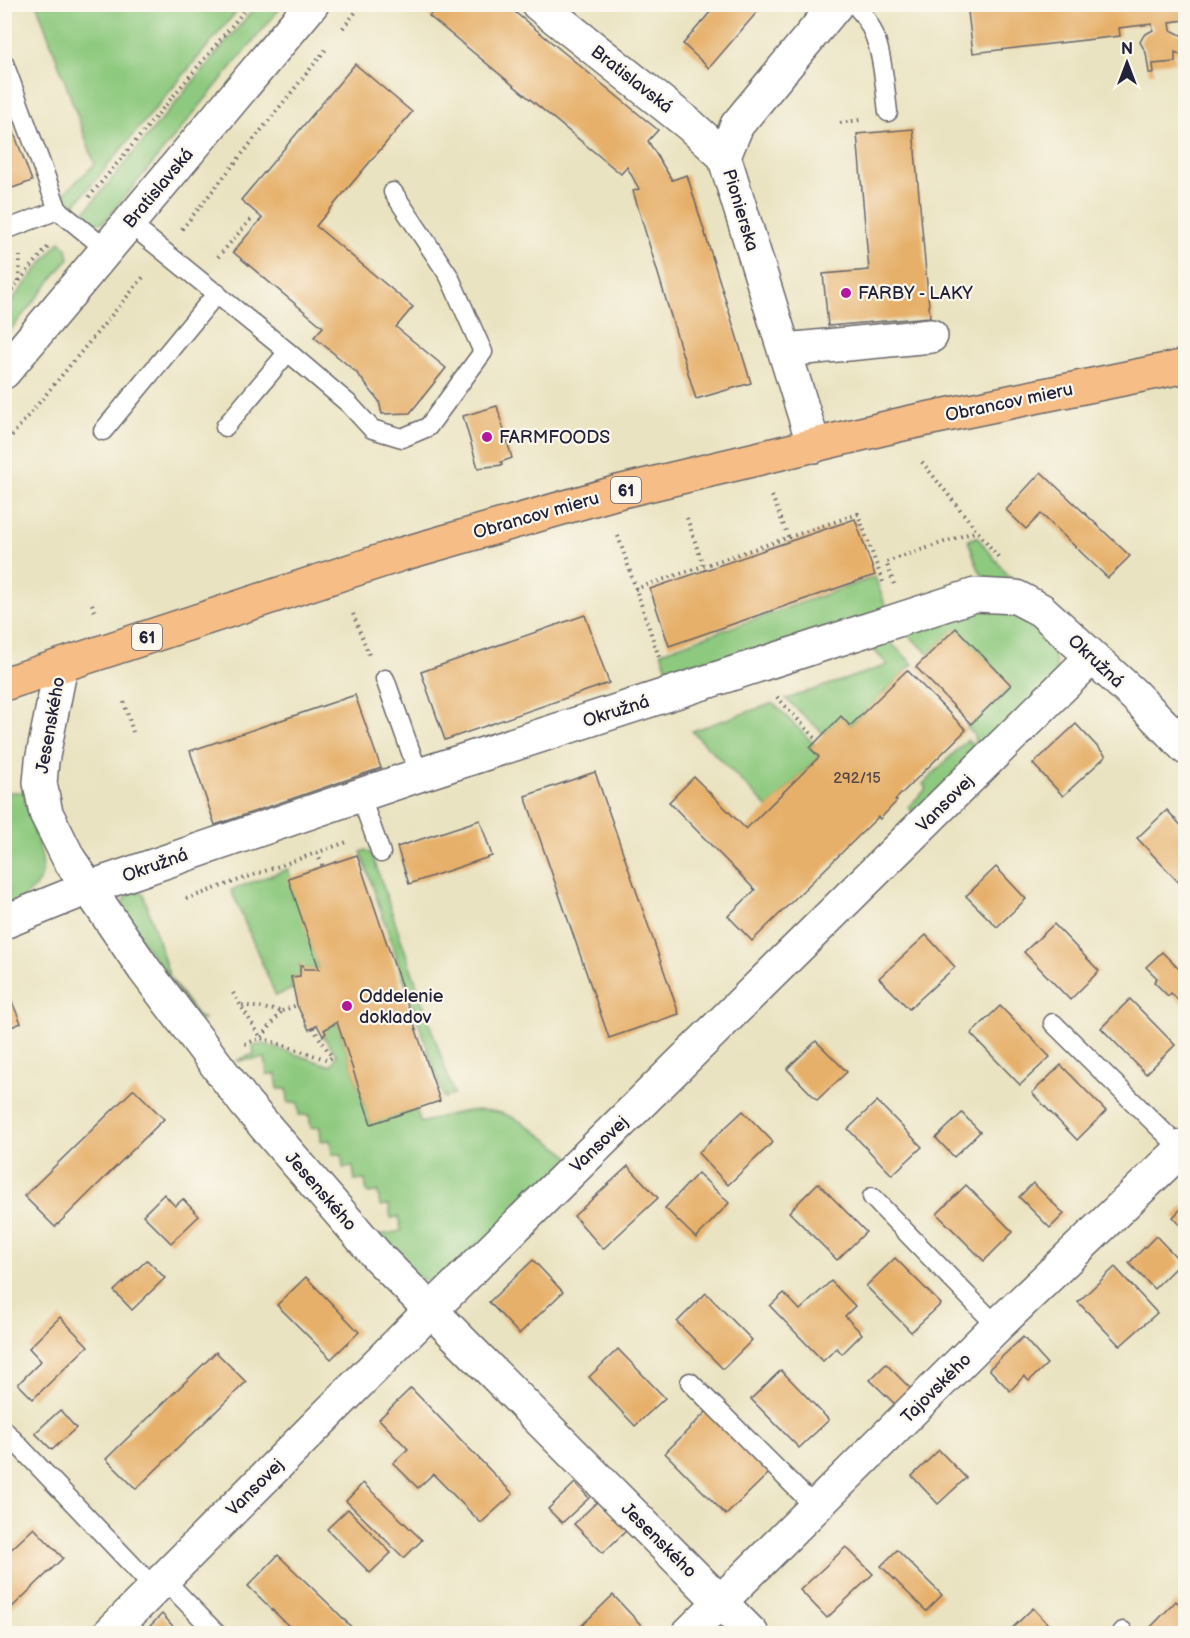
<svg xmlns="http://www.w3.org/2000/svg" width="1190" height="1638" viewBox="0 0 1190 1638" font-family="'Balsamiq Sans',sans-serif">
<style>
.green{fill:#8dc97e;stroke:#58765c;stroke-width:1.5}
.building{fill:#e6b06a}
.lines{fill:none;stroke-linecap:round;stroke-linejoin:round}
.service-casing{stroke:#68666a;stroke-width:21}
.minor-casing{stroke:#68666a;stroke-width:36}
.primary-casing{stroke:#68666a;stroke-width:36}
.path{stroke:#68666a;stroke-width:4;stroke-dasharray:1.5 4.5;stroke-linecap:butt}
.service{stroke:#fff;stroke-width:18}
.minor{stroke:#fff;stroke-width:33}
.primary{stroke:#f6be86;stroke-width:33}
.poi-dot{fill:#b5179e;stroke:#fbf7ec;stroke-width:2}
.labels{text-anchor:middle;stroke-width:4.5;stroke-linejoin:round;paint-order:stroke}
.number-label{font-size:15px;fill:#534647}
.shield{fill:#fbf7ec;stroke:#636270;stroke-width:1.5}
.shield-label{font-size:16px;font-weight:bold;fill:#22223b}
.street-label{font-size:18px;fill:#22223b;stroke:#fbf7ec}
.poi-label{font-size:18px;fill:#22223b;stroke:#fbf7ec;text-anchor:start}
</style>
<rect width="100%" height="100%" fill="#fbf7ec"/>
<filter id="ink" filterUnits="userSpaceOnUse"><feTurbulence type="fractalNoise" baseFrequency=".0167" numOctaves="2"/><feDisplacementMap in="SourceGraphic" scale="12" xChannelSelector="R" yChannelSelector="G"/><feConvolveMatrix kernelMatrix="1 2 1 2 8 2 1 2 1" color-interpolation-filters="sRGB"/></filter>
<filter id="wash" filterUnits="userSpaceOnUse"><feTurbulence type="fractalNoise" baseFrequency=".008" numOctaves="4" result="noise"/><feDisplacementMap in="SourceGraphic" scale="24" xChannelSelector="R" yChannelSelector="G"/><feGaussianBlur stdDeviation="1.35" result="paint"/><feColorMatrix in="noise" values="0 0 0 0 0 0 0 0 0 0 0 0 0 0 0 0 0 1.4 0 .05"/><feComposite in="paint" operator="in"/></filter>
<g filter="url(#wash)">
<rect width="100%" height="100%" fill="#eae3c1"/>
<g class="green">
<path d="M37 5H242L72 208 64 199V193L95 164Z"/>
<path d="M257 5H283L104 222 96 223 82 215Z"/>
<path d="M60 241 67 248 69 258 5 337V309Z"/>
<path d="M977 537 1021 591C979 583 982 579 968 540Z"/>
<path d="M875 577 888 613 673 685 661 652Z"/>
<path d="M970 608C983 609 1000 609 1012 614 1038 624 1057 648 1057 675L917 816 908 807 926 789 923 784 967 740 972 744 975 742 974 735 967 727 1011 685 956 629 929 654 902 629Z"/>
<path d="M885 637 913 664 850 726 841 717 824 734 786 699 888 665 865 641Z"/>
<path d="M773 703 814 744 810 748 819 757 768 808 692 731Z"/>
<path d="M5 792H24C29 846 73 876 5 908Z"/>
<path d="M366 850 372 854 454 1094 444 1098 361 852Z"/>
<path d="M288 869 319 969H304L300 965V976L291 977 292 989 276 996 231 890Z"/>
<path d="M132 891 143 893 170 978 198 1016 204 1019 199 1021 123 914V901Z"/>
<path d="M337 1022 371 1123 416 1109 421 1123C499 1097 511 1112 573 1159L441 1280H424L417 1276 376 1236 401 1231 399 1217 391 1218 389 1205 380 1206 378 1192 367 1193 365 1180 355 1181 353 1167 343 1168 342 1154H332L330 1140 321 1141 320 1127 311 1128 309 1115H299L298 1102 288 1103 287 1089H278L276 1074H267L265 1058 236 1061 254 1054 253 1046 264 1044 331 1066 337 1055 323 1036 324 1030Z"/>
</g>
<g id="blocks">
<g class="building">
<path d="M439 4H505L658 130 648 141 672 180 687 175 751 383 696 399 633 191 639 189 627 167 621 174 429 16Z"/>
<path d="M717 4H764L709 68 683 44Z"/>
<path d="M967 4H1185V20L1170 22 1171 30 1185 37V57L1175 52V62L1153 64 1154 73H1149L1146 53 1140 42 1144 35 1153 30 1152 24 1119 28 1120 36 973 53Z"/>
<path d="M355 64 412 112 316 226 413 307 396 327 446 368 410 413 382 414 379 401 356 372 314 337 323 327 233 252 262 218 241 200Z"/>
<path d="M4 106 32 181 4 191Z"/>
<path d="M913 129 930 317 828 326 823 274 869 270 857 134Z"/>
<path d="M497 406 512 458 501 462 502 465 478 468 463 416Z"/>
<path d="M1041 472 1130 556 1108 578 1041 514 1026 529 1006 510Z"/>
<path d="M855 519 875 575 669 646 650 589Z"/>
<path d="M585 615 609 683 445 740 421 672Z"/>
<path d="M956 628 1011 685 971 724 916 667Z"/>
<path d="M907 670 966 730 895 800 897 801 880 819 878 817 752 941 728 916 755 890 669 802 694 777 746 829 819 757 810 748 841 716 850 726Z"/>
<path d="M355 695 381 768 215 825 190 751Z"/>
<path d="M1076 724 1106 756 1063 796 1033 764Z"/>
<path d="M595 772 679 1014 609 1038 525 796Z"/>
<path d="M1167 810 1185 830V889L1137 838Z"/>
<path d="M480 820 492 856 409 884 397 847Z"/>
<path d="M357 855 440 1101 371 1124 337 1022 324 1030 326 1033 323 1036 317 1025 309 1030 297 1005 291 977 300 976V965H303L304 969H319L288 878Z"/>
<path d="M996 867 1026 899 997 927 966 896Z"/>
<path d="M1054 924 1099 971 1070 1000 1024 952Z"/>
<path d="M926 935 955 967 909 1009 879 978Z"/>
<path d="M1162 952 1185 975V1007L1171 993 1168 996 1154 982 1157 978 1146 967Z"/>
<path d="M4 983 21 1023 4 1030Z"/>
<path d="M1130 999 1175 1045 1146 1074 1101 1028Z"/>
<path d="M1000 1006 1050 1057 1020 1085 971 1034Z"/>
<path d="M816 1041 847 1072 817 1100 787 1069Z"/>
<path d="M1061 1065 1106 1111 1077 1140 1032 1093Z"/>
<path d="M134 1089 164 1119 55 1227 24 1196Z"/>
<path d="M877 1101 922 1147 892 1175 848 1129Z"/>
<path d="M743 1111 773 1142 728 1185 698 1153Z"/>
<path d="M962 1113 980 1132 954 1157 936 1138Z"/>
<path d="M628 1166 658 1198 603 1249 574 1216Z"/>
<path d="M698 1173 729 1203 696 1238 665 1208Z"/>
<path d="M818 1183 866 1232 837 1260 789 1212Z"/>
<path d="M1033 1183 1064 1214 1050 1228 1019 1197Z"/>
<path d="M966 1185 1013 1232 984 1261 937 1214Z"/>
<path d="M164 1194 175 1206 183 1199 199 1216 171 1243 143 1215Z"/>
<path d="M1185 1205V1231L1173 1217Z"/>
<path d="M1156 1236 1181 1262 1154 1289 1129 1263Z"/>
<path d="M895 1258 941 1304 911 1332 866 1286Z"/>
<path d="M147 1260 165 1278 132 1310 114 1291Z"/>
<path d="M533 1260 563 1292 519 1334 489 1302Z"/>
<path d="M1115 1267 1157 1313 1120 1346 1078 1302Z"/>
<path d="M306 1277 359 1332 331 1359 277 1305Z"/>
<path d="M831 1281 855 1306 845 1316 862 1334 842 1354 837 1348 823 1361 770 1306 784 1293 800 1310Z"/>
<path d="M706 1293 752 1340 723 1369 677 1322Z"/>
<path d="M60 1317 88 1346 33 1399 18 1384 41 1361 29 1348Z"/>
<path d="M1023 1337 1047 1364 1029 1381 1024 1376 1010 1391 989 1369Z"/>
<path d="M618 1349 665 1398 635 1426 589 1377Z"/>
<path d="M216 1352 246 1382 136 1489 106 1459Z"/>
<path d="M886 1364 913 1391 898 1407 870 1380Z"/>
<path d="M781 1370 829 1420 799 1448 751 1399Z"/>
<path d="M411 1388 513 1494 481 1523 433 1474 418 1488 393 1463 408 1449 379 1419Z"/>
<path d="M60 1410 76 1428 52 1450 35 1433Z"/>
<path d="M707 1411 768 1474 726 1515 665 1453Z"/>
<path d="M939 1450 966 1478 938 1504 912 1476Z"/>
<path d="M363 1483 422 1540 404 1558 346 1501Z"/>
<path d="M575 1483 589 1498 562 1523 548 1509Z"/>
<path d="M598 1501 627 1530 603 1553 574 1524Z"/>
<path d="M348 1509 391 1553 370 1573 327 1529Z"/>
<path d="M34 1528 63 1558 4 1615V1556Z"/>
<path d="M846 1547 873 1574 827 1618 800 1590Z"/>
<path d="M897 1550 942 1595 926 1611 881 1566Z"/>
<path d="M278 1555 333 1608 358 1634H297L248 1586Z"/>
<path d="M613 1595 642 1626 634 1634H573Z"/>
<path d="M1176 1601 1185 1610V1634H1144Z"/>
<path d="M1033 1608 1057 1634H1006Z"/>
<path d="M162 1614 180 1634H151L147 1629Z"/>
</g>
</g>
</g>
<g filter="url(#ink)">
<use href="#blocks" fill-opacity="0" stroke="#68666a" stroke-width="1.5"/>
<g class="lines">
<g class="service-casing">
<g id="service">
<path d="M854 4C883 32 883 74 888 112"/>
<path d="M4 63 58 210 107 250"/>
<path d="M129 223 288 352 225 427"/>
<path d="M13 227 58 210"/>
<path d="M288 352 349 404 372 429 402 438 428 427 483 352 449 276 393 192"/>
<path d="M103 431 217 293"/>
<path d="M385 679 419 775"/>
<path d="M360 795 381 853"/>
<path d="M1053 1023 1181 1149"/>
<path d="M872 1197 997 1326"/>
<path d="M690 1382 816 1508"/>
<path d="M4 1430 154 1588"/>
<path d="M164 1579 217 1634"/>
<path d="M1121 1634 1123 1631"/>
</g>
</g>
<g class="minor-casing">
<g id="minor">
<path d="M538 4 690 125 724 156"/>
<path d="M785 350 931 336"/>
<path d="M4 372 312 4"/>
<path d="M814 446 724 156 737 125 837 4"/>
<path d="M61 666 42 761 40 783 46 813 69 859 144 969 246 1104 379 1258 752 1634"/>
<path d="M4 922 88 888 419 775 975 595 1016 597 1041 610 1134 695 1186 748"/>
<path d="M109 1634 431 1310 1092 657"/>
<path d="M688 1634 997 1326 1186 1145"/>
</g>
</g>
<g class="primary-casing">
<path id="primary" d="M4 684 402 554 618 492 907 423 1186 366"/>
</g>
<g class="path">
<path d="M343 28 362 4"/>
<path d="M840 123 860 120"/>
<path d="M89 197 250 4"/>
<path d="M182 229 327 48"/>
<path d="M218 257 251 219"/>
<path d="M19 281 20 256"/>
<path d="M4 299 48 247"/>
<path d="M4 445 145 275"/>
<path d="M922 462 999 558"/>
<path d="M772 496 790 541"/>
<path d="M687 518 705 571"/>
<path d="M618 536 660 660"/>
<path d="M894 584 886 562 977 531"/>
<path d="M635 589 858 514 884 585"/>
<path d="M92 604 95 613"/>
<path d="M353 614 369 655"/>
<path d="M777 697 817 740"/>
<path d="M124 702 133 732"/>
<path d="M317 853 323 867"/>
<path d="M186 899 347 842"/>
<path d="M233 993 261 1038 282 1011 241 1005"/>
<path d="M282 1011 297 1005"/>
<path d="M245 1044 261 1038 328 1060 332 1057 313 1028"/>
</g>
<use href="#service" class="service"/>
<use href="#minor" class="minor"/>
<use href="#primary" class="primary"/>
</g>
</g>
<g class="poi-dot">
<circle cx="846" cy="293" r="6"/>
<circle cx="487" cy="437" r="6"/>
<circle cx="347" cy="1006" r="6"/>
</g>
<g class="labels">
<g class="number-label">
<text x="857" y="783">292/15</text>
</g>
<g class="shield">
<rect x="611" y="477" width="30" height="26" rx="4.5"/>
<rect x="132" y="624" width="30" height="26" rx="4.5"/>
</g>
<g class="shield-label">
<text x="626" y="496">61</text>
<text x="147" y="643">61</text>
</g>
<g class="street-label">
<text transform="translate(632 79) rotate(38)" y="6">Bratislavská</text>
<text transform="translate(158 188) rotate(-50)" y="6">Bratislavská</text>
<text transform="translate(741 210) rotate(73)" y="6">Pionierska</text>
<text transform="translate(1009 402) rotate(-12)" y="6">Obrancov mieru</text>
<text transform="translate(536 515) rotate(-16)" y="6">Obrancov mieru</text>
<text transform="translate(1096 661) rotate(43)" y="6">Okružná</text>
<text transform="translate(616 711) rotate(-18)" y="6">Okružná</text>
<text transform="translate(50 725) rotate(-80)" y="6">Jesenského</text>
<text transform="translate(945 803) rotate(-45)" y="6">Vansovej</text>
<text transform="translate(155 865) rotate(-20)" y="6">Okružná</text>
<text transform="translate(599 1144) rotate(-44)" y="6">Vansovej</text>
<text transform="translate(321 1191) rotate(49)" y="6">Jesenského</text>
<text transform="translate(936 1388) rotate(-45)" y="6">Tajovského</text>
<text transform="translate(255 1487) rotate(-45)" y="6">Vansovej</text>
<text transform="translate(659 1540) rotate(45)" y="6">Jesenského</text>
</g>
<g class="poi-label">
<text x="858" y="299">FARBY - LAKY</text>
<text x="499" y="443">FARMFOODS</text>
<text x="359" y="1002">Oddelenie<tspan x="359" dy="21">dokladov</tspan></text>
</g>
</g>
<rect width="1190" height="1638" fill="none" stroke="#fbf7ec" stroke-width="24"/>
<g transform="translate(1127 63)" stroke="#fbf7ec" stroke-width="4.5" paint-order="stroke">
<path d="M0-4.5L10 22L0 15L-10 22Z" fill="#22223b"/>
<text y="-9" font-size="16" font-weight="bold" text-anchor="middle" fill="#22223b">N</text>
</g>
</svg>
